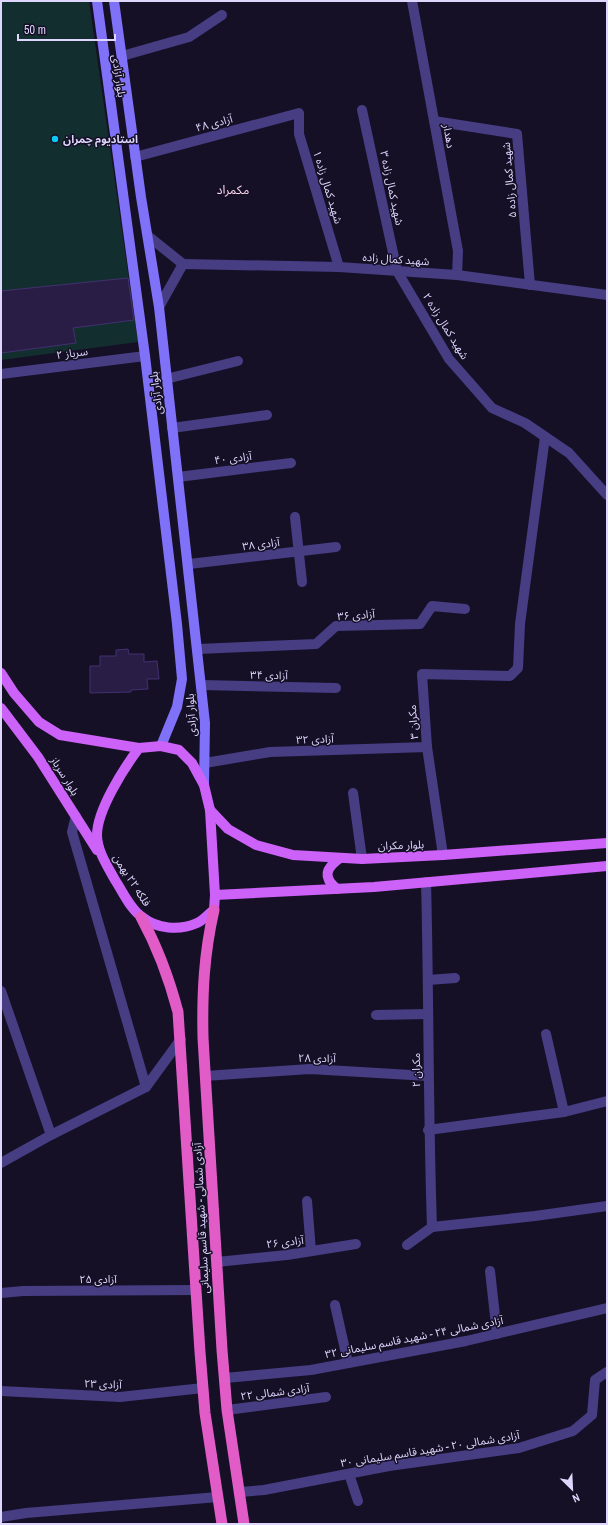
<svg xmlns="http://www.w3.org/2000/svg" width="608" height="1525" viewBox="0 0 608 1525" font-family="'Archivo Narrow','Noto Sans Arabic',sans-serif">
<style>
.green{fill:#132e2f}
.building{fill:#291d46;stroke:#423071}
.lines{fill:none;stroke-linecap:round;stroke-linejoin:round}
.minor{stroke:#463d83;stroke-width:10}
.tertiary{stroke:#463d83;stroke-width:10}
.secondary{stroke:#8071f9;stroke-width:10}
.primary{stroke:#cd62f9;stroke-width:10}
.trunk{stroke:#e25cc8;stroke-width:11}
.poi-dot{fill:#0acaf5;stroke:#161026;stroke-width:1.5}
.labels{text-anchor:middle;stroke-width:3;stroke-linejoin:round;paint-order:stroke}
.street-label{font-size:11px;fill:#ded6fd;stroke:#161026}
.poi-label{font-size:11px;font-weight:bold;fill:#ded6fd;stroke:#161026;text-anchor:start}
.neighbourhood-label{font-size:12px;fill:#fdd8ed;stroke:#161026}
</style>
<rect width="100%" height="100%" fill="#161026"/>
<path class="green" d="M1 1H89L138 342 1 360Z"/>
<g class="building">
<path d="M128 278 134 320 73 328 76 343 1 353V291Z"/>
<path d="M128 649 129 654H144V662L157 661 159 679H147L148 689 131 690V692L90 693V666H100V656H116V650Z"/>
</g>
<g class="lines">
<g class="minor">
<path d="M412 1 458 251 457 275"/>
<path d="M122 56 189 37 222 15"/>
<path d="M362 110 397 271 449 359 492 408 525 423 569 453 607 495"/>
<path d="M434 121 517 134 530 285"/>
<path d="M135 157 299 113V134L339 267"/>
<path d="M1 374 145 356"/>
<path d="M166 379 238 361"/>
<path d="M172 428 267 415"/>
<path d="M178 477 291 463"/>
<path d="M295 517 302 582"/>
<path d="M189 564 336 547"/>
<path d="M198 649 316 644 336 626 420 624 432 606 465 609"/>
<path d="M201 685 336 688"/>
<path d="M205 763 270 752 427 747"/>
<path d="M353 793 362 859"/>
<path d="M76 816 72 832 146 1087"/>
<path d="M443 855 427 747 422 674 510 676 518 668 520 624 545 437"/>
<path d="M428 980 455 978"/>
<path d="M1 991 51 1135"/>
<path d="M376 1015 428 1014"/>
<path d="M546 1034 564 1112"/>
<path d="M205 1076 310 1069 428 1076"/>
<path d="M428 1130 564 1112 607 1101"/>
<path d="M1 1163 51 1135 146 1087 181 1039"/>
<path d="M307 1201 311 1251"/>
<path d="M432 1227 535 1216 607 1206"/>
<path d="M407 1245 432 1227C428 1112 429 997 426 882"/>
<path d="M217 1262 287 1255 356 1244"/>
<path d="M490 1271 497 1334"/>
<path d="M1 1293 23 1291 196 1290"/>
<path d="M335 1305 348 1363"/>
<path d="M225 1378 311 1370 466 1341 607 1308"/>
<path d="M1 1391 120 1397 203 1388"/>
<path d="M227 1410 326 1397"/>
<path d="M349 1474 358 1501"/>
<path d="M240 1492 264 1490 389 1466 519 1448 573 1431 592 1415 595 1380 607 1372"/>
<path d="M1 1517 26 1513 218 1497"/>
</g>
<g class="tertiary">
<path d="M148 236 183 264"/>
<path d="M183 264 339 267 457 275 607 295"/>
<path d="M159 307 183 264"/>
</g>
<g class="secondary">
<path d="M97 1 145 356 177 624 182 679 177 707 161 746"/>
<path d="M114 1 141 197 159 307 205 723 204 785"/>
</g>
<g class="primary">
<path d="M1 673 14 693 39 722 60 735 139 748"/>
<path d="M1 708 38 757 97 850"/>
<path d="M161 746 179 750 192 763 204 785 210 810 215 895 214 910C208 914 203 921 197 923 179 931 157 929 142 917 130 909 123 892 115 880 108 867 97 851 97 835 97 810 124 768 139 748Z"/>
<path d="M210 810 228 829 256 845 293 855 362 859 443 855 607 843"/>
<path d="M337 889C322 877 326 868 340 858"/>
<path d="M215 895 374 887 607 866"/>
</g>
<g class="trunk">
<path d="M214 910C204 954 202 993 203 1038L222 1350 227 1410 244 1524"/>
<path d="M141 917C158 948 169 978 178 1012L200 1352 205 1413 222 1524"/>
</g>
</g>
<circle class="poi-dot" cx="55" cy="139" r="4"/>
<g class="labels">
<g class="street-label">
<text transform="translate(119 76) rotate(82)" y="4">بلوار آزادی</text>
<text transform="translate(214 123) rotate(-15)" y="4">آزادی ۴۸</text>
<text transform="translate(449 136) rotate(80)" y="4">دهدار</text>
<text transform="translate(509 180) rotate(-95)" y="4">شهید کمال زاده ۵</text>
<text transform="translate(328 187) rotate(73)" y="4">شهید کمال زاده ۱</text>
<text transform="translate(392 188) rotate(78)" y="4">شهید کمال زاده ۳</text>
<text transform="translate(396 259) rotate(4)" y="4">شهید کمال زاده</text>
<text transform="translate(446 326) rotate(58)" y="4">شهید کمال زاده ۲</text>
<text transform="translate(72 353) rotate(-7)" y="4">سرباز ۲</text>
<text transform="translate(156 393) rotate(-97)" y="4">بلوار آزادی</text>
<text transform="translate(233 458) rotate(-7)" y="4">آزادی ۴۰</text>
<text transform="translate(261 544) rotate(-7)" y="4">آزادی ۳۸</text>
<text transform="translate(356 615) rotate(-4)" y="4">آزادی ۳۶</text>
<text transform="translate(269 675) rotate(1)" y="4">آزادی ۳۴</text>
<text transform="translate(191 715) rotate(-94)" y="4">بلوار آزادی</text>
<text transform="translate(413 722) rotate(-94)" y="4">مکران ۳</text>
<text transform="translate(315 739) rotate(-2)" y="4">آزادی ۳۲</text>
<text transform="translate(65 776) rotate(58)" y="4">بلوار سرباز</text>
<text transform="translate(401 845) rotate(-2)" y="4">بلوار مکران</text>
<text transform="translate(132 880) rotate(57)" y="4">فلکه ۲۲ بهمن</text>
<text transform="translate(317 1058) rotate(1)" y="4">آزادی ۲۸</text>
<text transform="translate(416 1070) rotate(-90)" y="4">مکران ۲</text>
<text transform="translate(201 1218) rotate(-93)" y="4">آزادی شمالی - شهید قاسم سلیمانی</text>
<text transform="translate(285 1242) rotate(-7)" y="4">آزادی ۲۶</text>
<text x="98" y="1283">آزادی ۲۵</text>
<text transform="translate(414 1337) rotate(-11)" y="4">آزادی شمالی ۲۴ - شهید قاسم سلیمانی ۳۲</text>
<text transform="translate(103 1384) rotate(2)" y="4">آزادی ۲۳</text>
<text transform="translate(275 1392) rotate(-7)" y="4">آزادی شمالی ۲۲</text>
<text transform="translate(430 1449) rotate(-9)" y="4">آزادی شمالی ۲۰ - شهید قاسم سلیمانی ۳۰</text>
</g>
<g class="poi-label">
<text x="63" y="143">استادیوم چمران</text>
</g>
<g class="neighbourhood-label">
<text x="233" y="194">مکمراد</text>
</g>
</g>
<rect width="608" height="1525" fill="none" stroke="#ded6fd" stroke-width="4"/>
<g transform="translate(572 1489) rotate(156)" stroke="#161026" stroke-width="3" paint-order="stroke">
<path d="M0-3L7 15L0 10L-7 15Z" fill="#ded6fd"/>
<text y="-6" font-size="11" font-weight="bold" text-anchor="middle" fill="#ded6fd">N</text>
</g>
<path d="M18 34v6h97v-6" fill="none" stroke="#ded6fd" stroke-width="2"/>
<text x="24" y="34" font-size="12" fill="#ded6fd" stroke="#161026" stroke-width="3" paint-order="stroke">50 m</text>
</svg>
